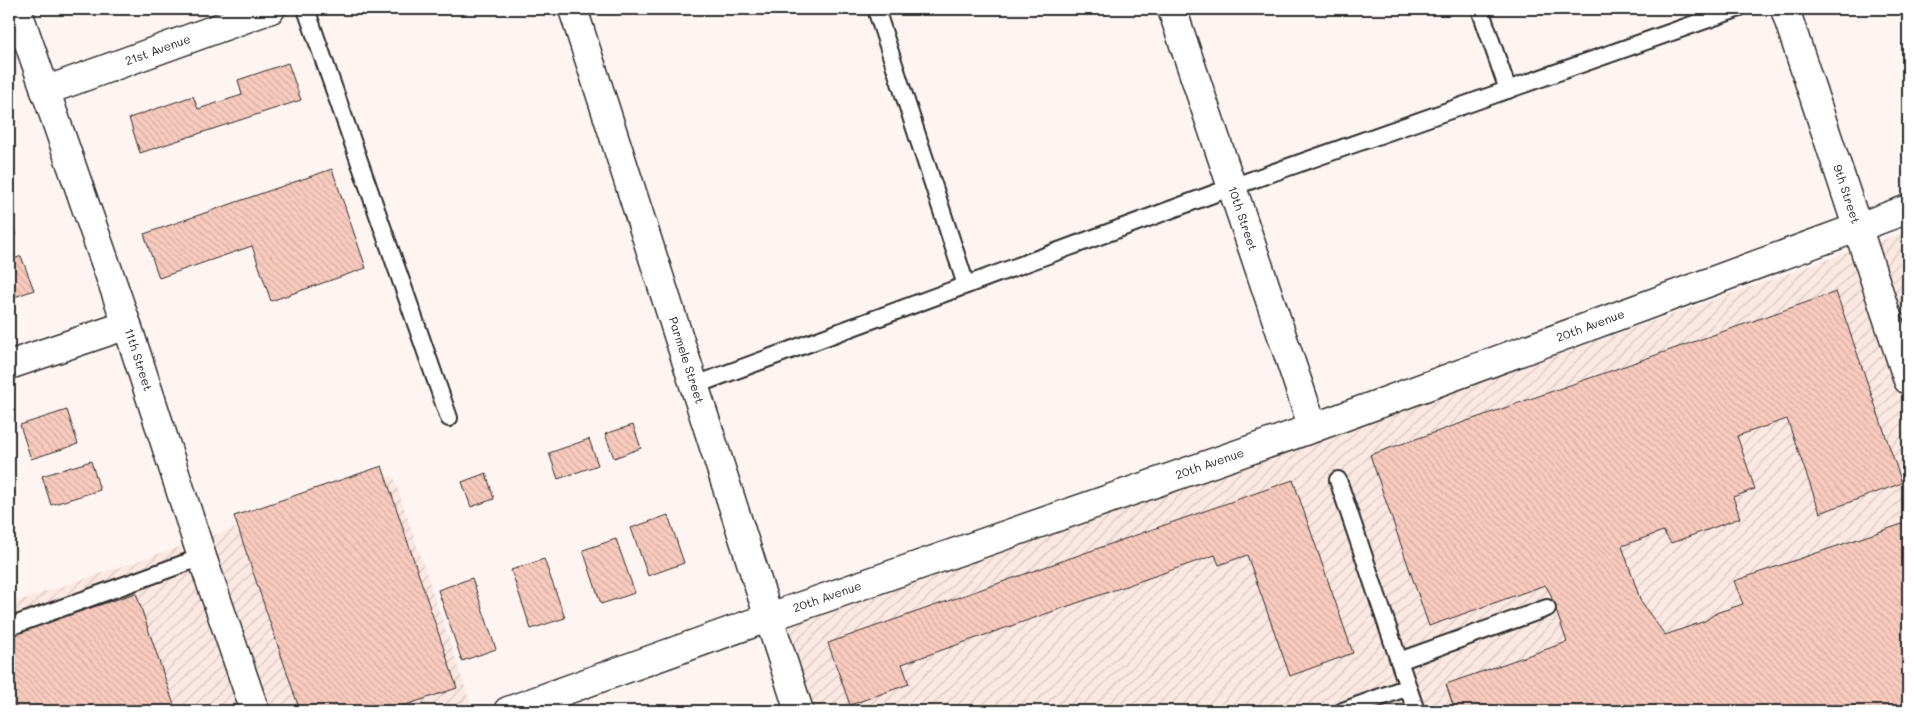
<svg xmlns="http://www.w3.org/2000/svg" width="1917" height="720" viewBox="0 0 1917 720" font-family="Mali,sans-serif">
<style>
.industrial{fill:url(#industrial-furrows)}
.building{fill:url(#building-back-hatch);stroke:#2b2b2b}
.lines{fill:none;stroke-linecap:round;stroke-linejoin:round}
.service-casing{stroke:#2b2b2b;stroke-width:20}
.minor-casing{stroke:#2b2b2b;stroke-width:31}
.tertiary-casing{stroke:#2b2b2b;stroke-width:31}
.secondary-casing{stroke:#2b2b2b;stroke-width:31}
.service{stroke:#fff;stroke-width:16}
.minor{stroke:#fff;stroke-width:28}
.tertiary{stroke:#fff;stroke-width:28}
.secondary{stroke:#fff;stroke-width:28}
.labels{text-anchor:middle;stroke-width:5;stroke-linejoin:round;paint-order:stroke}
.street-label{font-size:12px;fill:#2b2b2b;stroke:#fff}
</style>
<defs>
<pattern id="industrial-furrows" width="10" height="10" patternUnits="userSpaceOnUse" patternTransform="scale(1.25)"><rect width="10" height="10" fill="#fce8e2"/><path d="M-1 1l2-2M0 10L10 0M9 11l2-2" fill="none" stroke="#d8c7c2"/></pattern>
<pattern id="building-back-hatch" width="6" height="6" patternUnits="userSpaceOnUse" patternTransform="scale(1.25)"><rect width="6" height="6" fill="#f9cbbe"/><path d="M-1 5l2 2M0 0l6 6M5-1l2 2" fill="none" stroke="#d6aea3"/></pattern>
</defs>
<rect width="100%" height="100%" fill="#fef5f2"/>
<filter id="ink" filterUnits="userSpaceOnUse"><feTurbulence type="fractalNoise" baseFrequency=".02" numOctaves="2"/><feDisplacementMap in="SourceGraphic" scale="10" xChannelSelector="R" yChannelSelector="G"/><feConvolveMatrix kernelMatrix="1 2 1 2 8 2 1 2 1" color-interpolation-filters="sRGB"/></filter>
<g filter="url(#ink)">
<g class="industrial">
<path d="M1908 231V711H789L766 635Z"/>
<path d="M393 475 473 710 468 711H9V604Z"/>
</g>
<g class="building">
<path d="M288 63 301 100 140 153 129 118 193 96 198 109 242 95 238 80Z"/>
<path d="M332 169 366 268 271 301 252 246 159 278 144 234Z"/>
<path d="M9 217 16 235 9 238Z"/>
<path d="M21 256 34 290 9 299V261Z"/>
<path d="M1836 292 1902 483 1820 513 1787 419 1737 436 1755 489 1733 497 1740 518 1671 543 1663 531 1622 546 1641 602 1665 635 1705 621 1716 613 1743 604 1734 581 1908 522V711H1455L1446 684 1567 642 1550 593 1545 585 1429 626 1370 455Z"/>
<path d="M67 410 78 444 31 459 20 425Z"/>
<path d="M633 425 641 448 614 458 605 434Z"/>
<path d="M589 439 598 465 558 479 549 453Z"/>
<path d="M91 461 100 490 51 505 42 476Z"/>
<path d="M382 466 457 688 388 711H300L234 516Z"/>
<path d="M486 473 494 499 471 507 462 482Z"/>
<path d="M1293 480 1353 653 1290 676 1247 555 1219 565 1215 555 902 664 909 684 850 705 828 643Z"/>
<path d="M668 515 684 563 648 576 631 528Z"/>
<path d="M616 539 635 593 601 604 583 550Z"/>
<path d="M544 559 565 618 531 629 511 570Z"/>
<path d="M472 578 496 649 462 661 438 590Z"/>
<path d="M136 593 176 711H9V635Z"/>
</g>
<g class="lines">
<g class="service-casing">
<g id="service">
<path d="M306 9 449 418"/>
<path d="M876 9 966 285"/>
<path d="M1480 9 1508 90"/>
<path d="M693 386 1232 187 1737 9"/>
<path d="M1338 480 1416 711"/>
<path d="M9 627 202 557"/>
<path d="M1399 661 1547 608"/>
<path d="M1343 711 1408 687"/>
</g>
</g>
<g class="minor-casing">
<g id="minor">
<path id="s1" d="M573 9 799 711"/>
<path id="s2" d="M1172 9 1313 428"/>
<path id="s3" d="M45 91 271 9"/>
<path d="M9 365 127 325"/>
<path id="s4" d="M508 711 767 618 1313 428 1908 209"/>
</g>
</g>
<g class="tertiary-casing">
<g id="tertiary">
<path id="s5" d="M1785 9 1908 380"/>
</g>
</g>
<g class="secondary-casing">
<g id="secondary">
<path id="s6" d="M17 9 127 325 202 557 255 711"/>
</g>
</g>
<use href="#service" class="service"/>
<use href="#minor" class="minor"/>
<use href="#tertiary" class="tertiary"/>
<use href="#secondary" class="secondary"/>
</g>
</g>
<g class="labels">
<g class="street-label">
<text dy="4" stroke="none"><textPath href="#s3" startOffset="120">21st Avenue</textPath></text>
<text dy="4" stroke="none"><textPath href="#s5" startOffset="195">9th Street</textPath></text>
<text dy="4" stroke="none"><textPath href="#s2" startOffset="221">10th Street</textPath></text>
<text dy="4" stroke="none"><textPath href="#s4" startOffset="1149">20th Avenue</textPath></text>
<text dy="4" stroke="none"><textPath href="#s6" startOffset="371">11th Street</textPath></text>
<text dy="4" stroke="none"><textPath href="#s1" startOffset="369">Parmele Street</textPath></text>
<text dy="4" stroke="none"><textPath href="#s4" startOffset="744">20th Avenue</textPath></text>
<text dy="4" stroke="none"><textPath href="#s4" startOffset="339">20th Avenue</textPath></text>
</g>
</g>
<rect width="1917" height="720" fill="none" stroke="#fff" stroke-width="30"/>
<rect x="15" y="15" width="1887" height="690" fill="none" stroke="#2b2b2b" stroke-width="2" filter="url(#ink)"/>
</svg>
